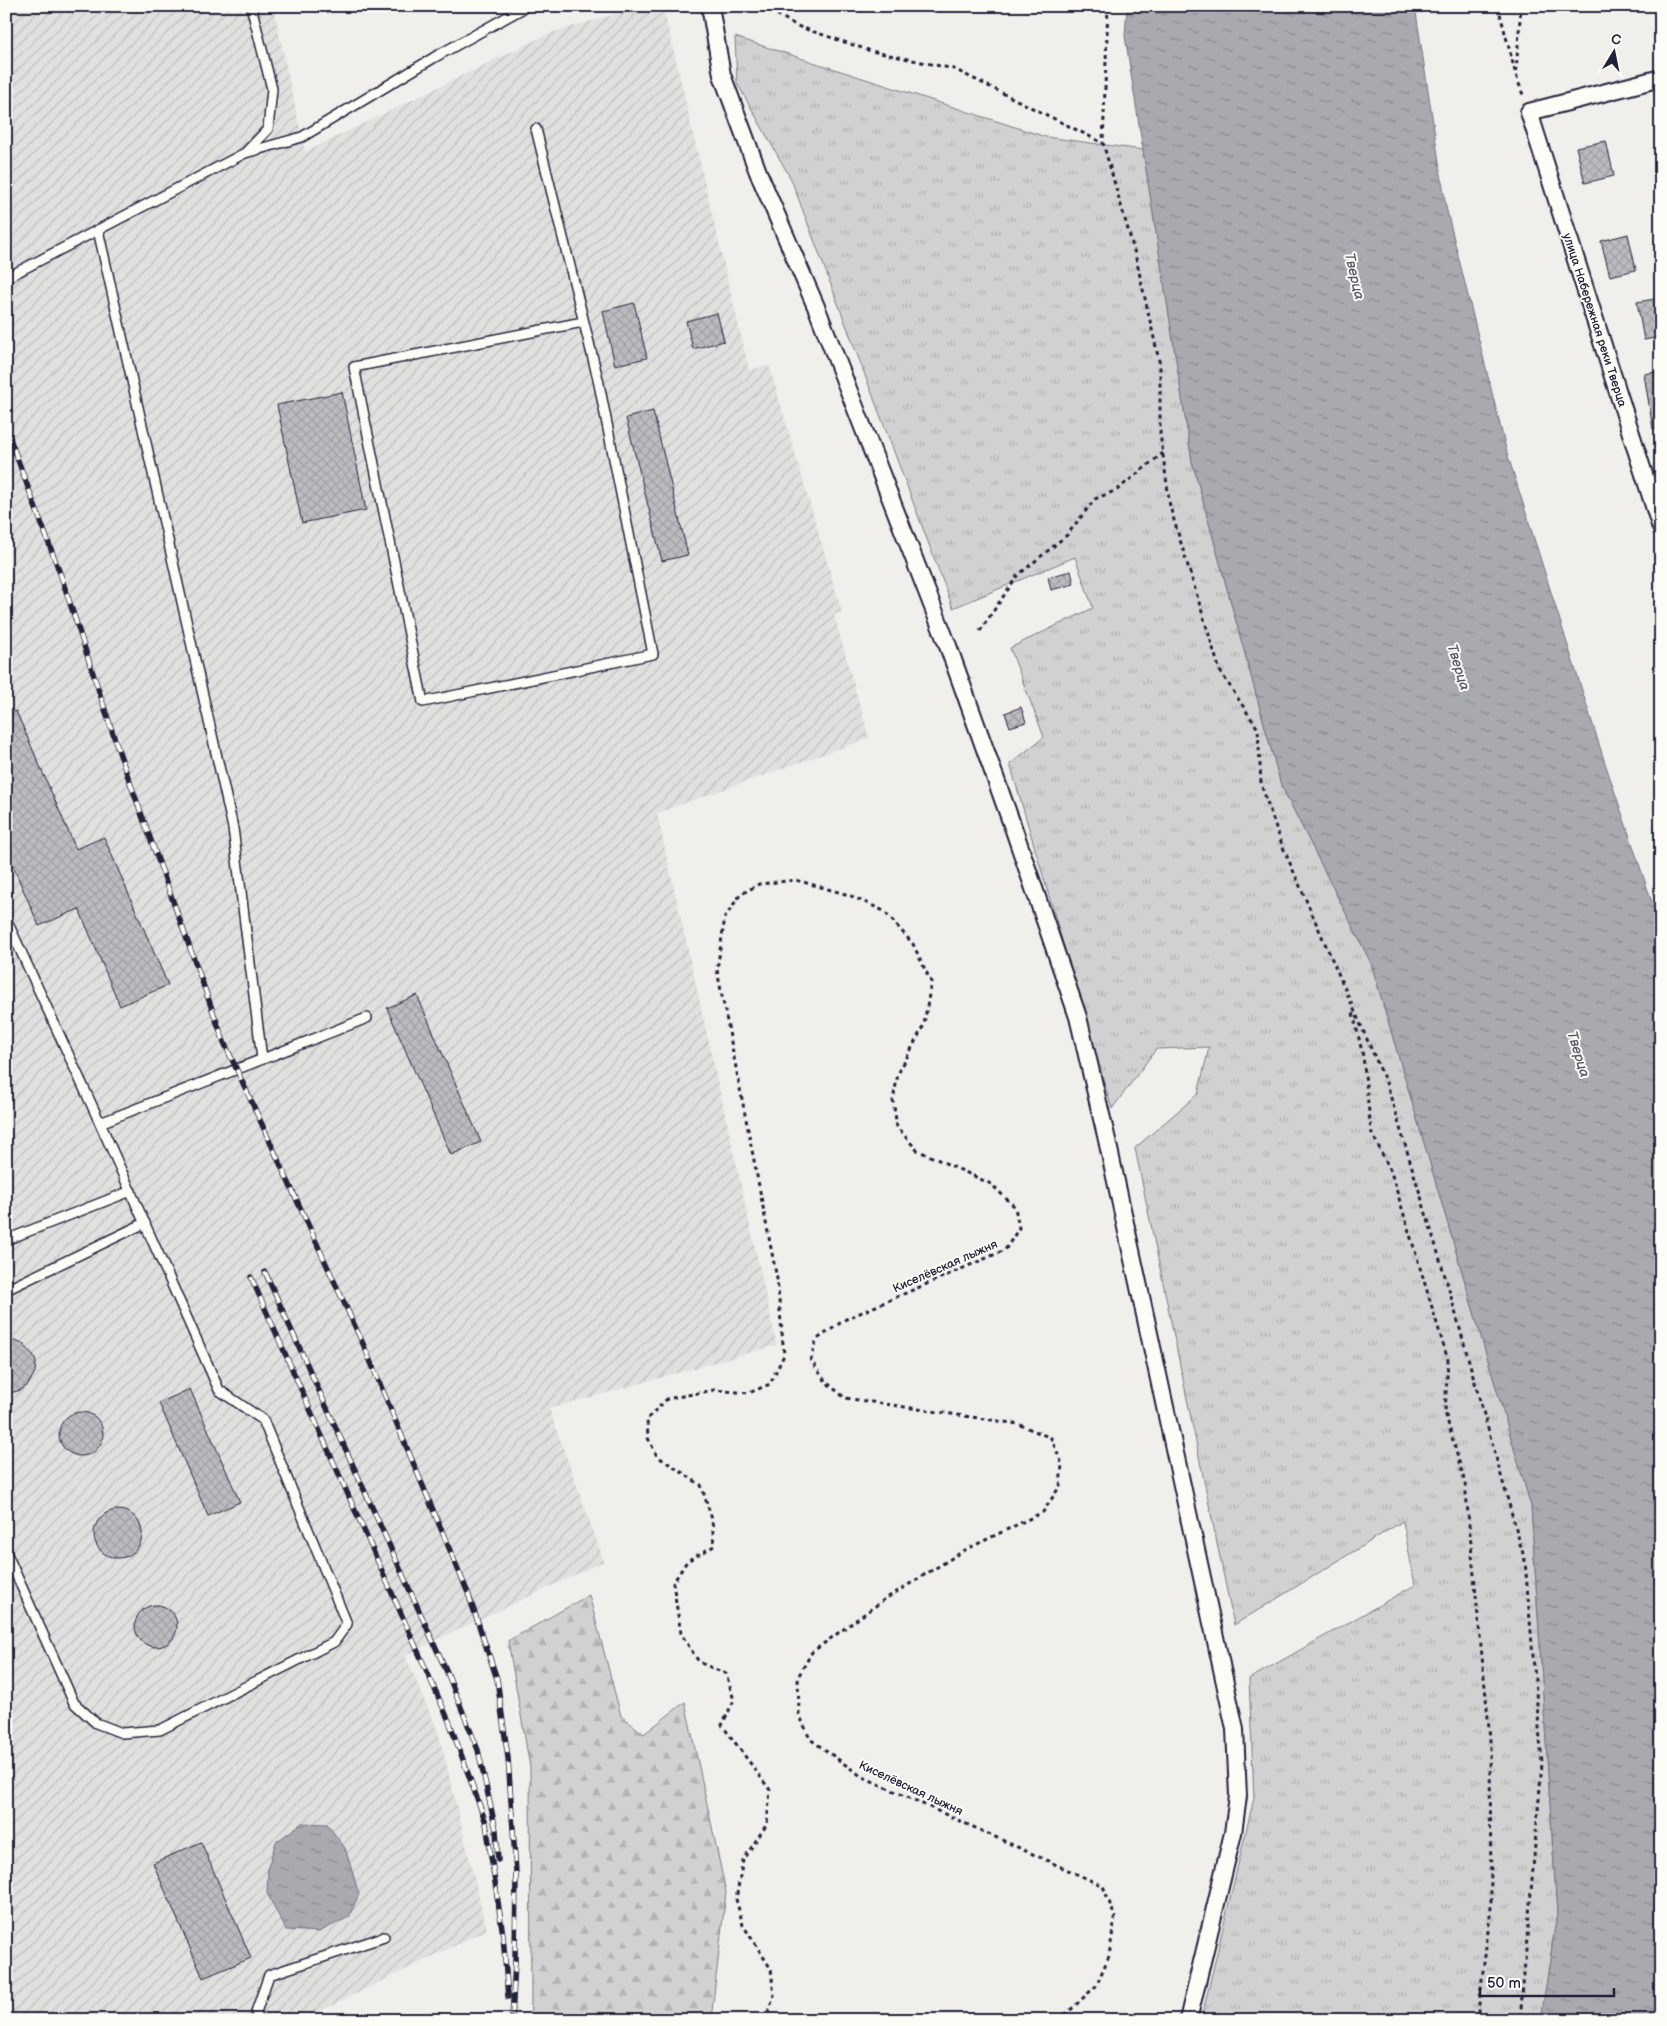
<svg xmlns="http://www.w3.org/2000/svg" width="1667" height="2026" viewBox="0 0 1667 2026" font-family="'Balsamiq Sans',sans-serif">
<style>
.industrial{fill:url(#industrial-furrows)}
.grass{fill:url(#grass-tufts);stroke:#7a7a86}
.forest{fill:url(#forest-firs);stroke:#7a7a86}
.water{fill:url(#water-ripples);stroke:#737381}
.building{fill:url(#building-cross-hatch);stroke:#22223b}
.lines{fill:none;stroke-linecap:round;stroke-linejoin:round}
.lane-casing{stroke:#22223b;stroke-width:12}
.street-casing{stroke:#22223b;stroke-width:20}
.path{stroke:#22223b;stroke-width:3;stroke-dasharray:4 4;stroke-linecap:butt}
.lane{stroke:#fdfcf7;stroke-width:9}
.street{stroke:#fdfcf7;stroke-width:16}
.rail-casing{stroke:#22223b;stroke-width:5.5}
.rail{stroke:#fdfcf7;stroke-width:4;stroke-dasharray:11;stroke-linecap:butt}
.labels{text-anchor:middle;stroke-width:4;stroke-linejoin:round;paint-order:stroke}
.street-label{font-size:12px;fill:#22223b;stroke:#fdfcf7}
.water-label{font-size:14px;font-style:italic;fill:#58586a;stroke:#fdfcf7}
</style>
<defs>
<pattern id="industrial-furrows" width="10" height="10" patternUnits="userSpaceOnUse" patternTransform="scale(1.25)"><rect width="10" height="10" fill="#e0e0df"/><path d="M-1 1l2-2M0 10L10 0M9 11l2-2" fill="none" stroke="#c0c0c0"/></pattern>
<pattern id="grass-tufts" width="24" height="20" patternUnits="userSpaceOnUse" patternTransform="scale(1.25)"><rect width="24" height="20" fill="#d2d1d1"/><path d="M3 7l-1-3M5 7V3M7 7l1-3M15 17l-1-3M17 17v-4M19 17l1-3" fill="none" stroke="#b4b3b4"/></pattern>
<pattern id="forest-firs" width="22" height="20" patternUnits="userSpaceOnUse" patternTransform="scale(1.25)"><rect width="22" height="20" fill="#d2d1d1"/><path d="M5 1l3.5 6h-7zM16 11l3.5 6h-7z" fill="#b4b3b4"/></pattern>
<pattern id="water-ripples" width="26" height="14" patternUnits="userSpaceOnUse" patternTransform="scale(1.25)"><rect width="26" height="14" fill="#a9a9b0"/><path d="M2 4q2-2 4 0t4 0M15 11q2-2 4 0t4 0" fill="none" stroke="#898990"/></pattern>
<pattern id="building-cross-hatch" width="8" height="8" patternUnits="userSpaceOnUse" patternTransform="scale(1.25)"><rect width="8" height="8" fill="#bcbcc0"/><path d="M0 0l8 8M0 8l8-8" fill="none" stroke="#a1a1a6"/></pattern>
</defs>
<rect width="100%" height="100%" fill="#f0efec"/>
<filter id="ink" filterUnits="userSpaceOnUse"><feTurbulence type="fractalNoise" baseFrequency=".02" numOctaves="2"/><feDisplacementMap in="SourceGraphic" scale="10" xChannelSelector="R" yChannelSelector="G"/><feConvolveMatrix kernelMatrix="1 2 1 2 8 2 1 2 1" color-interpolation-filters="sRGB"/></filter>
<g filter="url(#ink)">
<path class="industrial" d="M6 6H273L305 152 548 34 643 6H663L749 370 769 365 842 612 834 615 869 738 657 813 777 1345 549 1409 604 1561 405 1655 439 1734 487 1930 302 2020H6Z"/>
<path class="grass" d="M735 37 1046 137 1143 150 1192 461 1281 785 1371 963 1531 1506 1557 1914 1541 2020H1201L1254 1798 1249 1679 1415 1585 1403 1521 1234 1625 1135 1148 1198 1094 1209 1047 1156 1049 1112 1109 1010 764 1044 737 1010 648 1093 608 1075 557 953 608 791 179 737 83Z"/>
<path class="forest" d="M589 1595 621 1716 644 1734 685 1702 726 1892 711 2020H530L531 2001 530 1767 508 1641Z"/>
<g class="water">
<path d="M1127 6H1415L1446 207 1507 453 1605 763 1661 929V2020H1541L1557 1913 1531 1506 1371 963 1281 785 1192 461 1125 36Z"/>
<path d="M302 1823 327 1824 345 1848 359 1894 349 1917 319 1932 286 1930 267 1893 268 1867 276 1842Z"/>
</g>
<g class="building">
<path d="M1606 141 1614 176 1585 183 1576 147Z"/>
<path d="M1628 234 1636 270 1610 276 1601 241Z"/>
<path d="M1661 298V337L1644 340 1637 302Z"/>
<path d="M634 303 647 358 615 365 603 311Z"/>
<path d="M717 313 724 341 693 349 686 321Z"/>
<path d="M1661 371V428L1653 429 1644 374Z"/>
<path d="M342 392 366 510 302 523 277 405Z"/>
<path d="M653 411 688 555 662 561 626 418Z"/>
<path d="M1071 571 1074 584 1051 590 1048 577Z"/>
<path d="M1021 707 1026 722 1010 727 1005 713Z"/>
<path d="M16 711 76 849 104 837 168 985 120 1006 79 909 39 926 6 850V715Z"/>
<path d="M417 995 481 1142 451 1155 387 1008Z"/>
<path d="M6 1341H15L23 1344 34 1356 36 1363 35 1372 28 1385 21 1390 6 1394Z"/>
<path d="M190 1389 240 1502 208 1516 159 1403Z"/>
<circle cx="81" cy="1434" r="22"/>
<circle cx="118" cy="1534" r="24"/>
<circle cx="156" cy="1626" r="21"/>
<path d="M201 1842 251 1958 203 1978 153 1863Z"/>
</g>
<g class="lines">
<g class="lane-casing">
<g id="lane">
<path d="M536 129 598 379 653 654 423 702 354 367 583 322"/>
<path d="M246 152 268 129 272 89 251 6"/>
<path d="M98 230 233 828 262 1059"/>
<path d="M6 278 245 153 302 137 435 57 527 6"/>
<path d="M6 919 100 1123 219 1390 263 1420 347 1624 334 1642 160 1730 122 1733 96 1723 74 1703 6 1552"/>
<path d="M100 1123 367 1018"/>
<path d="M6 1240 131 1191"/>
<path d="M6 1290 145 1223"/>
<path d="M258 2020 256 2012 269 1975 384 1937"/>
</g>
</g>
<g class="street-casing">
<g id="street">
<path d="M710 6 722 75 758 172 817 309 948 646 1014 830 1078 1017 1107 1140 1235 1729 1238 1796 1233 1833 1188 2020"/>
<path d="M1661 78 1529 112 1661 528"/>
</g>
</g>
<g class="path">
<path d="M763 6 797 26 871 51 954 69 1103 143"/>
<path d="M1108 6 1103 143 1135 254 1160 365V433L1170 507 1220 671 1258 729 1261 784 1282 845 1387 1085 1448 1286 1525 1561 1542 1763 1520 2020"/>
<path d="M1498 6 1516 75 1524 98"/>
<path d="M1516 72 1521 6"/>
<path d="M980 631 1017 576 1067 535 1095 499 1117 490 1163 453"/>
<path d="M1353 1013 1363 1056 1371 1131 1391 1172 1448 1360 1445 1412 1465 1483 1490 1738 1491 1907 1477 2020"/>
<path d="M765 2020 774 1996 771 1969 743 1925 736 1899 743 1860 767 1824 770 1790 722 1725 734 1700 726 1674 699 1662 681 1634 673 1583 687 1561 714 1546 712 1519 701 1485 657 1456 648 1438 647 1419 667 1399 714 1390 749 1393 770 1384 784 1355 777 1279 717 970 725 917 740 895 759 884 796 880 849 895 884 911 913 944 931 982 924 1025 898 1074 893 1100 897 1127 917 1150 991 1184 1015 1207 1019 1228 1005 1250 846 1319 816 1340 811 1360 825 1381 845 1398 1018 1424 1051 1438 1062 1464 1060 1486 1043 1512 965 1550 885 1599 812 1652 798 1677 799 1714 810 1739 861 1776 1103 1886 1115 1917 1109 1956 1096 1986 1067 2013 1056 2020"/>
</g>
<use href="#lane" class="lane"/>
<use href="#street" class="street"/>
<g class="rail-casing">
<g id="rail">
<path d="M6 428 61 576 119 752 224 1042 364 1346 468 1593 497 1679 508 1758 516 1872 515 1961 512 2020"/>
<path d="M265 1272 447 1672 478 1750 496 1830 498 1860"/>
<path d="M251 1277 449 1721 486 1823 503 1935 508 1997"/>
</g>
</g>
<use href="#rail" class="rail"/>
</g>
</g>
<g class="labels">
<g class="street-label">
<text transform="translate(1595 320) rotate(72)" y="4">улица Набережная реки Тверца</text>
<text transform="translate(945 1266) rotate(-24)" y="4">Киселёвская лыжня</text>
<text transform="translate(911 1788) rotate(25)" y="4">Киселёвская лыжня</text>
</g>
<g class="water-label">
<text transform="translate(1355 276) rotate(77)" y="5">Тверца</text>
<text transform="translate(1459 667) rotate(73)" y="5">Тверца</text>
<text transform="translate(1579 1054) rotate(73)" y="5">Тверца</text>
</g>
</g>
<rect width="1667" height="2026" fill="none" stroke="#fdfcf7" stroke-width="25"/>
<rect x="12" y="12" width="1642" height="2001" fill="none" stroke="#22223b" stroke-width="2" filter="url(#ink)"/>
<g transform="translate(1614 52) rotate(10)" stroke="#fdfcf7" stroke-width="4" paint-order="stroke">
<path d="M0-4L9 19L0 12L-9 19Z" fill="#22223b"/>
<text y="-8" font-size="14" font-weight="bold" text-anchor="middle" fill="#22223b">С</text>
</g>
<path d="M1480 1988v8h134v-8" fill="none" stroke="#22223b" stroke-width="2.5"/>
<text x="1487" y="1988" font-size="15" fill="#22223b" stroke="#fdfcf7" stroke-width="4" paint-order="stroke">50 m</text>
</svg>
